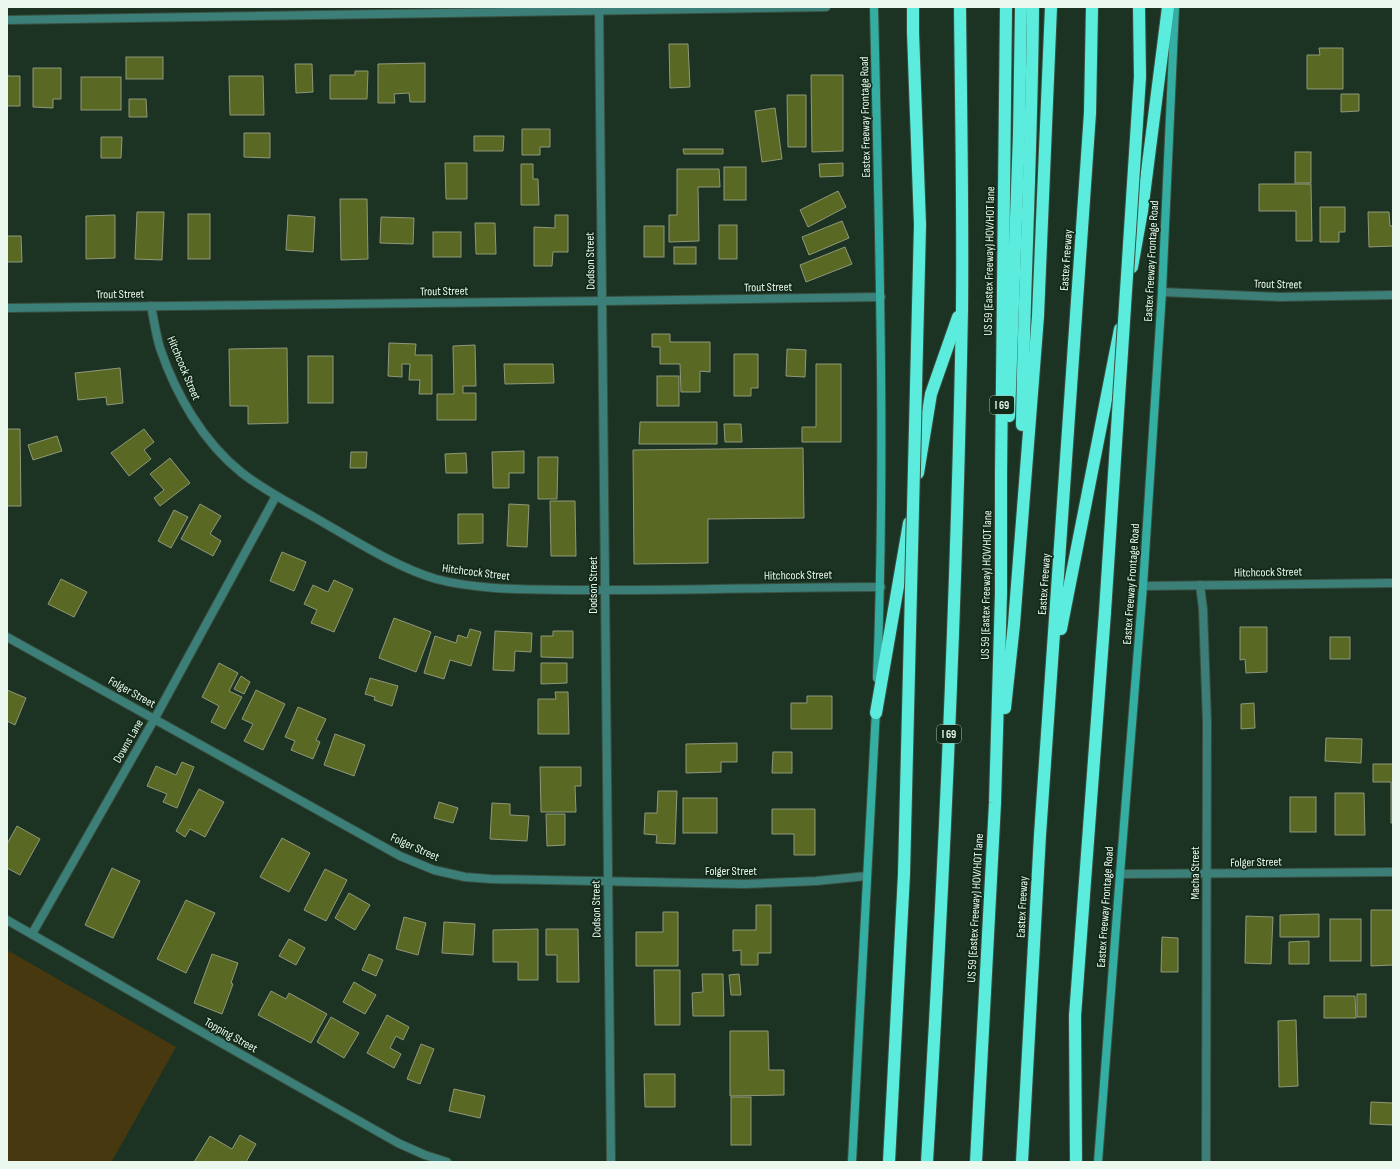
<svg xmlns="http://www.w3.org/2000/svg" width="1400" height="1169" viewBox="0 0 1400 1169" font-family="'Sofia Sans Condensed',sans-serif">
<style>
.green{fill:#473810}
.building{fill:#596822;stroke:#90987b}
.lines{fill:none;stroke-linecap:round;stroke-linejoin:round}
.street-casing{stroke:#394f3f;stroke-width:10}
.secondary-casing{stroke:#394f3f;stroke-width:10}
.highway-casing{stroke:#394f3f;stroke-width:14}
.street{stroke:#3b7f78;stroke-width:8}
.secondary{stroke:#34aea2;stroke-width:8}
.highway{stroke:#5cecdd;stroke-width:12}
.highway-bridge-casing{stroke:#394f3f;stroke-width:14;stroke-linecap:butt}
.highway-bridge{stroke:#5cecdd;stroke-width:12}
.labels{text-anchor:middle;stroke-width:3.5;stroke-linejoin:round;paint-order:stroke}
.shield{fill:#12291a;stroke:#a9baae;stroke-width:1}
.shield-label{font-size:11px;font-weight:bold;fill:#eaf8ed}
.street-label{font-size:12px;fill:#eaf8ed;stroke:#12291a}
</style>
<rect width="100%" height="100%" fill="#1c3323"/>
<path class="green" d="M7 950 176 1047 112 1161 114 1162H7Z"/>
<g class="building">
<path d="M669 44H688L690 87 670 88Z"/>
<path d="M1319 48H1343V89H1307V55H1320Z"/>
<rect x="126" y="57" width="37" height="22"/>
<path d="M425 63V102H410L409 93 394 94 395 103H378V64Z"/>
<path d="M295 64H312L313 92 296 93Z"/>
<path d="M33 68H61V99H53V108L33 107Z"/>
<path d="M7 70 8 76H20V106H7Z"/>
<path d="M355 71H368L367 99H330V75H355Z"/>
<path d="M811 75H843V151L812 152Z"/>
<path d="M229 76H263L264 115H230Z"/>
<rect x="81" y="77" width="40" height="33"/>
<path d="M1341 94H1359V111L1341 112Z"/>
<path d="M787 95H806V147H788Z"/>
<path d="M129 99H146L147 117H129Z"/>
<path d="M775 108 782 159 762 162 755 111Z"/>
<path d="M522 129H550V147H540V155H522Z"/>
<path d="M244 133H270V158L244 157Z"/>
<path d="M474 136H504L503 151H474Z"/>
<path d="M101 137H122L121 158H101Z"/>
<path d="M683 149H723V154H684Z"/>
<rect x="1295" y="152" width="16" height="31"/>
<path d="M445 163H467V199H446Z"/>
<path d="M843 163V176L820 177 819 164Z"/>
<path d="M521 164H533V179H538L539 205H521Z"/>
<rect x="724" y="167" width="22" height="33"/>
<path d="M677 169H719L720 187H698L699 241 669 242V215H677Z"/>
<path d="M1259 184H1311L1312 241H1296V211H1259Z"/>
<path d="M838 191 846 207 808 227 800 210Z"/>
<path d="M340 199H367L368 259 341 260Z"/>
<path d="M1320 207H1345V232H1339V242H1320Z"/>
<path d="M137 212H164L162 260 135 259Z"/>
<path d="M1368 212H1389L1390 226H1393V246L1369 247Z"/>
<rect x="188" y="214" width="22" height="45"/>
<path d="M115 215V258L86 259V216Z"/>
<path d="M288 215 315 217 313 252 286 250Z"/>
<path d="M555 215H568V252H553L552 266H534V227L555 228Z"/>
<path d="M381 217 414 218 413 244 380 243Z"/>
<path d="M842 221 849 238 809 255 802 237Z"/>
<path d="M475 223H495L496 254H476Z"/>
<rect x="719" y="225" width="18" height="34"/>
<rect x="644" y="226" width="20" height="31"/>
<rect x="433" y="232" width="28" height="25"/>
<path d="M7 236H21L22 262H7Z"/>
<rect x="674" y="247" width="22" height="17"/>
<path d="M845 247 852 264 806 282 800 265Z"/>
<path d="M652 334H670V342H710V372L700 371V392H681L680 364H660V347H652Z"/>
<path d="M389 343 416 344 415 355H432V394H419L420 380H409L410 364H402V377L388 376Z"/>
<path d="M475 345 476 386H463V393H476V420H437V394H454L453 346Z"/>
<path d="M287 348 288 423 248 424V406H230L229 349Z"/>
<path d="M787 349 806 350 805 377 786 376Z"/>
<path d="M734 354H758V388H751V396H734Z"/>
<rect x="308" y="356" width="25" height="47"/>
<path d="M504 364H553L554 383 505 384Z"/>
<path d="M816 364H841V442H802V427H816Z"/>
<path d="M120 368 123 403 107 405 106 397 78 400 75 373Z"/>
<rect x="657" y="376" width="22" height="30"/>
<path d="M640 422H717V444H639Z"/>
<path d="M724 424H741L742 442H725Z"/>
<path d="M7 429H20L21 506H7Z"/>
<path d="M144 429 154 442 144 450 151 459 129 476 111 453Z"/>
<path d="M57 436 62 451 33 460 28 445Z"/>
<path d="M803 448 804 518 708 519V563L634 564 633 450Z"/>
<path d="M524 451V473H509V488H493L492 452Z"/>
<path d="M351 452H367L366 468H350Z"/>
<path d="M466 453 467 473H446L445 454Z"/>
<path d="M538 457H558L557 499H538Z"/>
<path d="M170 458 190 483 160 506 154 498 164 490 150 474Z"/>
<path d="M550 501H575L576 556H551Z"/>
<path d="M200 504 221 516 210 534 221 541 213 556 181 539Z"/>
<path d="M509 504 529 505 527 547 507 546Z"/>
<path d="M174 510 188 517 171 548 158 541Z"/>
<path d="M458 514H483V543L458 544Z"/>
<path d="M282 552 306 562 294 591 270 581Z"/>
<path d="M61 579 87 592 74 617 48 604Z"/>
<path d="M334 580 353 589 334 632 311 623 317 610 304 604 313 585 328 592Z"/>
<path d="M394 618 431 632 416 672 379 658Z"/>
<path d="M1240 627H1267V672L1246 673 1245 659 1240 660Z"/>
<path d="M470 629 481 632 471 666 450 660 444 679 424 673 435 636 456 643 458 635 467 638Z"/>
<path d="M495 631 532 633 531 652 515 651 514 671 493 670Z"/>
<path d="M553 631H573V658L541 657V636H553Z"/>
<rect x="1330" y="637" width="20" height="22"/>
<path d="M219 663 238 673 229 691 242 697 225 729 211 722 219 706 202 697Z"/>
<path d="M541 663H567V683L541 684Z"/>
<path d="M241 676 250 682 244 694 234 689Z"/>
<path d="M370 678 398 686 392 706 374 700 375 697 365 694Z"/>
<path d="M7 690 26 698 15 725 7 721Z"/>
<path d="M256 690 285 704 263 750 244 741 253 724 242 719Z"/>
<path d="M555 692H568L569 734H538V699H556Z"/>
<path d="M807 696H832V729H791V703H807Z"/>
<path d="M1254 703 1255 728 1241 729V704Z"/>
<path d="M298 707 326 719 316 740 320 742 313 759 291 750 295 741 285 737Z"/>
<path d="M335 734 365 745 354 776 324 765Z"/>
<path d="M1326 738 1362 739 1361 763 1325 761Z"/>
<path d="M737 743V762H721V772L686 773V744Z"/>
<path d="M773 752H792V773H772Z"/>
<path d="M182 762 194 767 177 808 163 802 167 794 147 786 156 766 176 775Z"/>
<path d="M1373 764H1393V823H1391V782H1373Z"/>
<path d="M540 767H581V786H575L576 812H541Z"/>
<path d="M199 789 224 802 205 837 190 829 185 837 176 831Z"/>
<path d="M658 791H677L675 844 656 843 657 835 644 834 645 813H657Z"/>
<path d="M1335 793H1364L1365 835H1335Z"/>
<rect x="1290" y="797" width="26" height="35"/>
<rect x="683" y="798" width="34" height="35"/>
<path d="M439 802 458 808 453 823 434 818Z"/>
<path d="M492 803 510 804V815L529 816 527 841 490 839Z"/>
<path d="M772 809H815V855H794V834H772Z"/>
<path d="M546 814H565V845L547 846Z"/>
<path d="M17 826 40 839 20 875 7 868V844Z"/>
<path d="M282 838 310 853 289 892 260 877Z"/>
<path d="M112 868 140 881 113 938 85 925Z"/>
<path d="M325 869 347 880 326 921 304 910Z"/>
<path d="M349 893 370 905 355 930 335 918Z"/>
<path d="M186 900 215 913 186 973 157 959Z"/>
<path d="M756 905H771V953H758V965H741V950L733 951V930H756Z"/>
<path d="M1371 910H1393V965L1371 966Z"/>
<path d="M663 912H678V966H636V932H663Z"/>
<path d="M1319 914V937H1280V915Z"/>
<path d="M1246 916 1273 917 1271 964 1245 963Z"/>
<path d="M404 917 426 923 418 955 396 949Z"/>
<rect x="1330" y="919" width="31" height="42"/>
<path d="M444 922 475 924 473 955 442 953Z"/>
<path d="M538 929V980H518V962H493V930Z"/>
<path d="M546 929H578L579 982H557V955H546Z"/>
<path d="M1162 937 1178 938V972H1161Z"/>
<path d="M289 939 305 948 296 965 279 956Z"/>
<path d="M1309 941V964H1289V942Z"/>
<path d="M212 954 238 963 231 983 233 984 222 1014 194 1003Z"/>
<path d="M369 954 383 960 376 976 362 970Z"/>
<path d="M654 970H680V1025H655Z"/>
<path d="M702 974H723L724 1016H693L692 993 703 992Z"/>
<path d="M739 974 741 995H731L729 975Z"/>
<path d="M354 982 376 995 365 1014 343 1002Z"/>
<path d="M271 991 286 999 289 993 327 1014 311 1043 258 1015Z"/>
<rect x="1357" y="994" width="9" height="23"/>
<path d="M1324 996H1355L1356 1018H1324Z"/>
<path d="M387 1015 409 1027 403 1040 396 1036 390 1048 401 1054 394 1068 367 1053Z"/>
<path d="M331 1017 359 1033 344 1058 317 1042Z"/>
<path d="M1296 1020 1298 1086 1279 1087 1278 1021Z"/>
<path d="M730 1031H768L769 1070H784V1095L730 1096Z"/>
<path d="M421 1044 434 1049 420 1084 407 1079Z"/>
<path d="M644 1074H675V1107H645Z"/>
<path d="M454 1089 485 1096 480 1118 449 1111Z"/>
<rect x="731" y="1097" width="20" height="48"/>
<path d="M1371 1102 1393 1103V1125L1370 1124Z"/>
<path d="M240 1135 256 1144 246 1162H194L210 1136 232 1149Z"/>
</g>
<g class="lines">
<g class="street-casing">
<g id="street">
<path d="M599 7 611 1162"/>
<path d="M7 20 826 7"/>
<path d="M1162 292 1279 297 1393 295"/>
<path d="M151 306C154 320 156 335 160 348 176 395 203 442 242 473 264 490 289 503 312 516 349 537 395 567 436 579 482 591 531 589 578 590 679 591 780 587 881 587"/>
<path d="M7 308 603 301 881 297"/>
<path d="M1200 585 1203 609 1207 722 1206 1162"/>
<path d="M1143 586 1393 583"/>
<path d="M7 637 400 856 434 870 465 877 491 879 744 884 816 881 867 876"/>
<path d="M1120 874 1393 872"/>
<path d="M7 920 193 1027 398 1143 425 1155 447 1162"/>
<path d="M32 934 155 718 276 496"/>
</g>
</g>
<g class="secondary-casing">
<g id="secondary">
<path d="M874 7C879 231 886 454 877 678"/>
<path d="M852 1162 876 710"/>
<path d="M1098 1162 1120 874 1143 586 1162 292 1175 7"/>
</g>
</g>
<g class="highway-casing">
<g id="highway">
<path d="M913 7V32L920 225"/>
<path d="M1139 7 1140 77"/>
<path d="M1132 267 1142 211 1168 7"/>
<path d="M1009 416 1019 134 1021 7"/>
<path d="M1022 425C1024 286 1032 146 1033 7"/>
<path d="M918 473 931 394 958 317"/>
<path d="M1061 629 1120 329"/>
<path d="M1005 708 1014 624 1038 316 1051 7"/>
<path d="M876 713 909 523"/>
<path d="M889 1162 904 874"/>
<path d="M927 1162C944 878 957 594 962 309 963 208 961 108 960 7"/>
<path d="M976 1162 995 803 1001 593V475L1006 7"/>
<path d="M1022 1162 1040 835 1090 113 1092 7"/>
<path d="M1076 1162 1075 1016 1105 612"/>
</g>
</g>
<use href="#street" class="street"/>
<use href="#secondary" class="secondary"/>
<use href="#highway" class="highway"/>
<g class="highway-bridge-casing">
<g id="highway-bridge">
<path d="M1105 612 1140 77"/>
<path d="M904 874 920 225"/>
</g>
</g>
<use href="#highway-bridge" class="highway-bridge"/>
</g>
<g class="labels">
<g class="shield">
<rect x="990" y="396" width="24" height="18" rx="3"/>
<rect x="937" y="725" width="24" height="18" rx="3"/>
</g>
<g class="shield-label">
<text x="1002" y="409">I 69</text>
<text x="949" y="738">I 69</text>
</g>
<g class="street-label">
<text transform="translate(865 117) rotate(-91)" y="4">Eastex Freeway Frontage Road</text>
<text transform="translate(1066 260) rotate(-86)" y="4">Eastex Freeway</text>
<text transform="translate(590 261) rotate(-91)" y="4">Dodson Street</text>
<text transform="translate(989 261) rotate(-89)" y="4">US 59 (Eastex Freeway) HOV/HOT lane</text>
<text transform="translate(1151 261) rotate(-87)" y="4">Eastex Freeway Frontage Road</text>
<text transform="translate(1278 284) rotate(1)" y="4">Trout Street</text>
<text transform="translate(768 287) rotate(-1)" y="4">Trout Street</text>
<text transform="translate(444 291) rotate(-1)" y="4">Trout Street</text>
<text transform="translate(120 294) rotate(-1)" y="4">Trout Street</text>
<text transform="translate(184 368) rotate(67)" y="4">Hitchcock Street</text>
<text transform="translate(476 572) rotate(7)" y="4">Hitchcock Street</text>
<text transform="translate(1268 572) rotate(-1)" y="4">Hitchcock Street</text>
<text transform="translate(798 575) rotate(-1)" y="4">Hitchcock Street</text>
<text transform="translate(1044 584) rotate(-86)" y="4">Eastex Freeway</text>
<text transform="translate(1131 584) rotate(-86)" y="4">Eastex Freeway Frontage Road</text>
<text transform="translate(593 585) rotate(-90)" y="4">Dodson Street</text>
<text transform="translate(986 585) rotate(-89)" y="4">US 59 (Eastex Freeway) HOV/HOT lane</text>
<text transform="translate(132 692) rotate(29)" y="4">Folger Street</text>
<text transform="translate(128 741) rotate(-60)" y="4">Downs Lane</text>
<text transform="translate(415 847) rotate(24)" y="4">Folger Street</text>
<text transform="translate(1256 862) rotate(-1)" y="4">Folger Street</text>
<text x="731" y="875">Folger Street</text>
<text transform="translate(1195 873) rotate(-90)" y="4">Macha Street</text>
<text transform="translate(1022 907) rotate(-87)" y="4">Eastex Freeway</text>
<text transform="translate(1105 907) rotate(-86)" y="4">Eastex Freeway Frontage Road</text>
<text transform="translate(975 908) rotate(-87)" y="4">US 59 (Eastex Freeway) HOV/HOT lane</text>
<text transform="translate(596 909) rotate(-91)" y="4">Dodson Street</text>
<text transform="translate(231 1035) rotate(29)" y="4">Topping Street</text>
</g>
</g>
<rect width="1400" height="1169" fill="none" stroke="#eaf8ed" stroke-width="16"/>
</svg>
